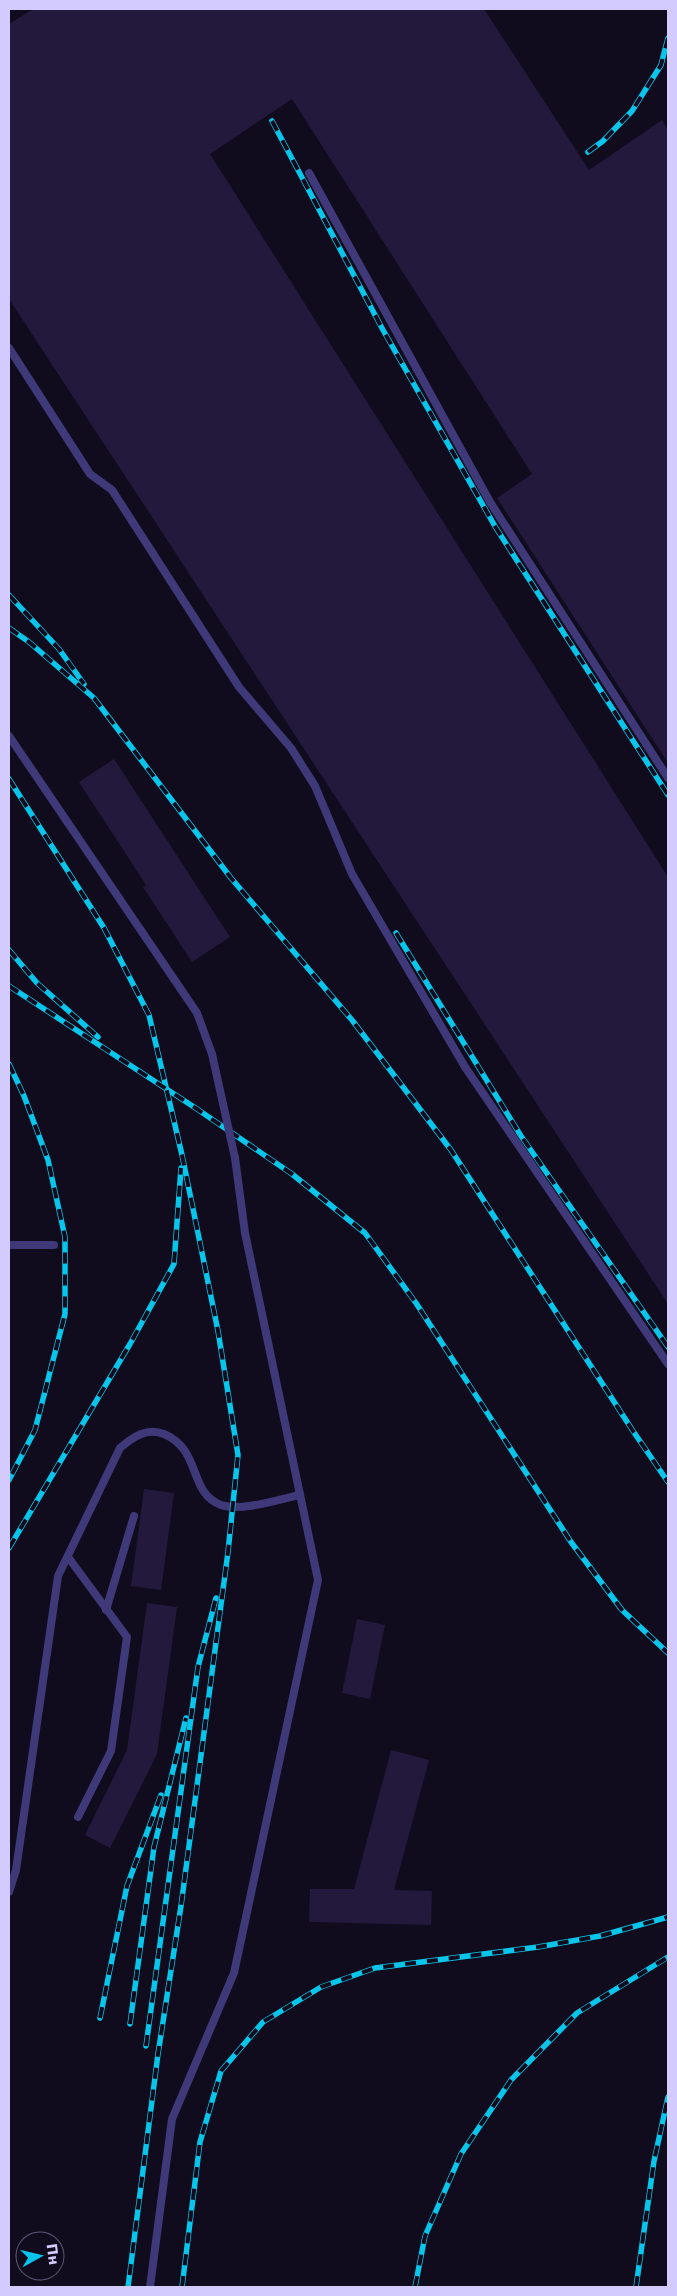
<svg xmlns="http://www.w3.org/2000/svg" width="677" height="2296" viewBox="0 0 677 2296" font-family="'DejaVu Sans',sans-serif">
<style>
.building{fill:#22193d}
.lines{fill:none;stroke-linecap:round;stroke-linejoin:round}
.lane{stroke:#3f397a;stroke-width:8}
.rail-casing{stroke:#08c6eb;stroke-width:5.5}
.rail{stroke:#100c1d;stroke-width:4;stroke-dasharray:11;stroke-linecap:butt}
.lane-bridge{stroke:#3f397a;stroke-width:8}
</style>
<rect width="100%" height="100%" fill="#100c1d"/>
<g class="building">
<path d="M33 9H484L589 170 662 120 668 130V763L497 498 532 474 292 99 210 154 668 877V1304L9 299V24Z"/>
<path d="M114 759 230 937 192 962 143 887 146 885 79 782Z"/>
<path d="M144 1489 174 1493 161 1590 131 1586Z"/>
<path d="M147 1603 177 1607 157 1754 110 1848 85 1835 127 1750Z"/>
<path d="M357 1619 385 1625 370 1699 342 1693Z"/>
<path d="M391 1750 429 1760 394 1890 432 1891 431 1925 309 1922 310 1889H354Z"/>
</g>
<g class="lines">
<g class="lane">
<path d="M309 173 490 502 668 778"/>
<path d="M9 348 90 474 112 490 239 687 291 748 315 786 352 874 465 1067 668 1364"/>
<path d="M9 736 197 1013 212 1054"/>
<path d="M9 1245H54"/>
<path d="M68 1557 127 1637 111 1751 78 1817"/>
<path d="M106 1610 134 1516"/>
<path d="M9 1892 16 1870 58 1576 120 1448C133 1437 147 1427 164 1434 202 1450 188 1493 221 1505 241 1512 280 1499 300 1495"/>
<path d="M150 2287 172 2119 234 1973 318 1580 245 1233 235 1158"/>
</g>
<g class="rail-casing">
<g id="rail">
<path d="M272 121 383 330 496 528 668 795"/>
<path d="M588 152 603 141 632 111 661 65 668 38"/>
<path d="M9 595 59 649 84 684"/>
<path d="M9 628 29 642 94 698 231 878 352 1020 451 1150 633 1431 668 1482"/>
<path d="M9 779 104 928 149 1015 182 1155 218 1331 238 1455 228 1552 181 1906 158 2054 128 2287"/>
<path d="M396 933 521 1136 668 1347"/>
<path d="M9 950 37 983 98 1037"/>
<path d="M9 986 197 1109 292 1174 365 1233 416 1303 571 1542 622 1610 668 1653"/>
<path d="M9 1064 24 1096 48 1160 65 1237V1314L35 1430 9 1480"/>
<path d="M9 1548 130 1344 174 1264 181 1168"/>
<path d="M100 2018 127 1886 161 1795"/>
<path d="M130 2024 154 1847 186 1718"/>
<path d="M146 2046 198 1667 216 1598"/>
<path d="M182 2287 200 2142 221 2071 263 2022 321 1987 375 1968 538 1947 600 1936 668 1917"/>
<path d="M415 2287 425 2236 461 2154 511 2080 577 2013 668 1957"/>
<path d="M636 2287 654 2161 668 2097"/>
</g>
</g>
<use href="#rail" class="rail"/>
<path class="lane-bridge" d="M212 1054 235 1158"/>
</g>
<rect width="677" height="2296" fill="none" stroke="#d3cafd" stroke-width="20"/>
<g transform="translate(40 2256) rotate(82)"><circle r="24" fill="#100c1d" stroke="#5e5877"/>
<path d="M0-4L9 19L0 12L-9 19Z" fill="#08c6eb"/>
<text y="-8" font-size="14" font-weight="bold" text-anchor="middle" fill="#d3cafd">Пн</text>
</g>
</svg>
